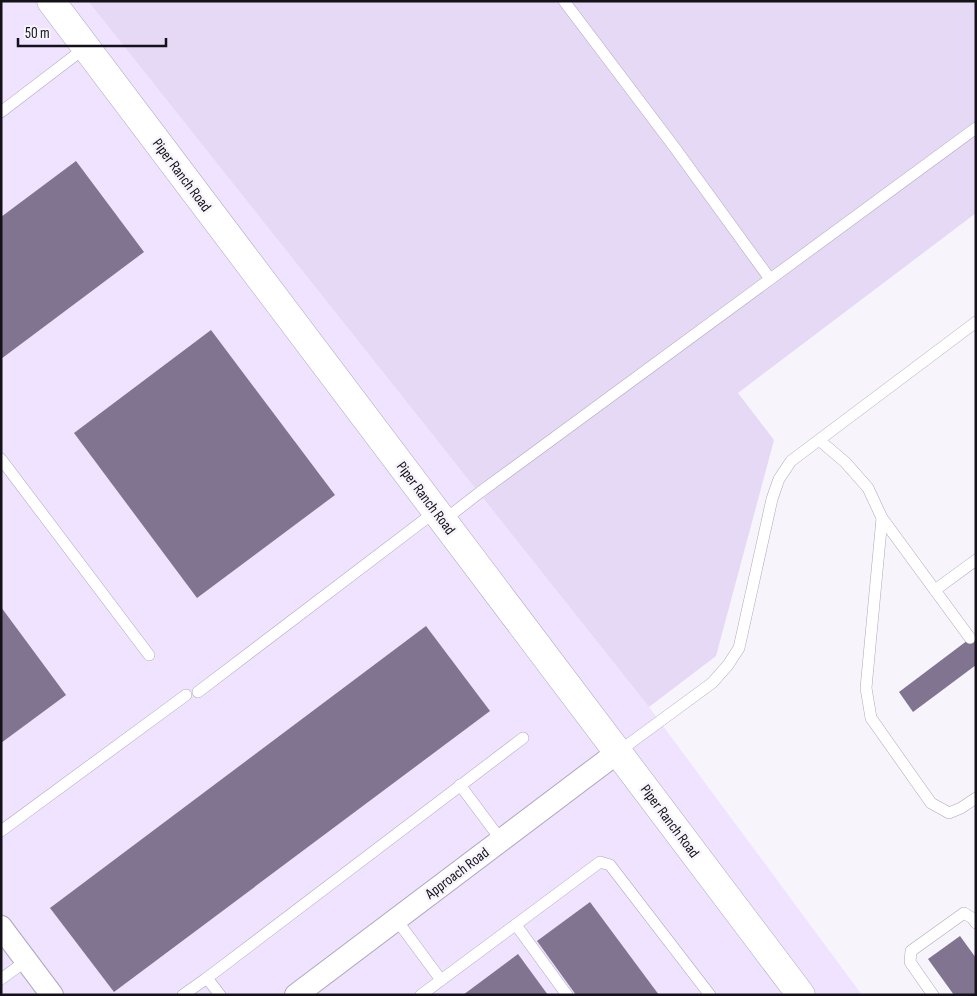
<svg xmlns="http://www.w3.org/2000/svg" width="977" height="996" viewBox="0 0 977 996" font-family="'Sofia Sans Condensed',sans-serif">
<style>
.built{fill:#efe3ff}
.green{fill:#e5d9f5}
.building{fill:#807490}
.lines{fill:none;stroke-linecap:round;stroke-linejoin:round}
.service-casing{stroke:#afa7bb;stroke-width:12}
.minor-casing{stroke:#afa7bb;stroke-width:24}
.tertiary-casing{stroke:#afa7bb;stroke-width:29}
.service{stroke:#fff;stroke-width:11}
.minor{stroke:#fff;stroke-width:22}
.tertiary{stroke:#fff;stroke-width:28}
.labels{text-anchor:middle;stroke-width:5;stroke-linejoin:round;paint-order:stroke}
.street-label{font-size:15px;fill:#141118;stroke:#f7f4fc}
</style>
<rect width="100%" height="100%" fill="#f7f4fc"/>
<path class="built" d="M1 1H88L649 707 862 995H1Z"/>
<path class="green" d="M88 1H976V213L738 393 774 440 716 656 649 707Z"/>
<g class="building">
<path d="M76 161 144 252 1 359V217Z"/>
<path d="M211 330 335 495 197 598 74 433Z"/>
<path d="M1 607 66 695 1 743Z"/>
<path d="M426 626 490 711 114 992 50 908Z"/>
<path d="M976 634V665L913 712 899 692Z"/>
<path d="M590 902 659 995H576L537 941Z"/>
<path d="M960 936 976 958V995H954L928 959Z"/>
<path d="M518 954 548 995H463Z"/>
</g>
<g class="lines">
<g class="service-casing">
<g id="service">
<path d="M564 1 675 148 770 279"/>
<path d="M1 112 86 47"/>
<path d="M819 440 845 462 868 488 882 518 866 688 871 718 931 803 949 813 961 808 976 798"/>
<path d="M1 459 149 655"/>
<path d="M882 518 970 638"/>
<path d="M443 521 479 493 976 128"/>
<path d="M935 590 976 560"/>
<path d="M198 692 436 511"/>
<path d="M618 752 712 683 728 665 739 648 772 499 779 479 791 461 976 322"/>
<path d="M460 785 501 840"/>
<path d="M1 831 186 695"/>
<path d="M396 919 441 980"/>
<path d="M516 925 567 995"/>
<path d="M207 978 523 738"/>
<path d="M1 979 26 961"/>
<path d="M183 995 207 978 220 995"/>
<path d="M421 995 600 862 610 865 710 995"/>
<path d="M933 995 910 962 911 951 964 913 972 918 976 923"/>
</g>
</g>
<g class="minor-casing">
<g id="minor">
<path d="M1 927 52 995"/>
<path d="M296 995 618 752"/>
</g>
</g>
<g class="tertiary-casing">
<path id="tertiary" d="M51 1 801 995"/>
</g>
<use href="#service" class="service"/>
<use href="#minor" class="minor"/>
<use href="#tertiary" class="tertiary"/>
</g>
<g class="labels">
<g class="street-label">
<text transform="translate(182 175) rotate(53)" y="5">Piper Ranch Road</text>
<text transform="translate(426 498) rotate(53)" y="5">Piper Ranch Road</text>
<text transform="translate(670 821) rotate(53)" y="5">Piper Ranch Road</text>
<text transform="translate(457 873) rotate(-37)" y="5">Approach Road</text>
</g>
</g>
<rect width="977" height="996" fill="none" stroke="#141118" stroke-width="5"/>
<path d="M18 38v8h148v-8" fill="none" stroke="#141118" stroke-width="2.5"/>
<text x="25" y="38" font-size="15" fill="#141118" stroke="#f7f4fc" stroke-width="4" paint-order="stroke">50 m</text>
</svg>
